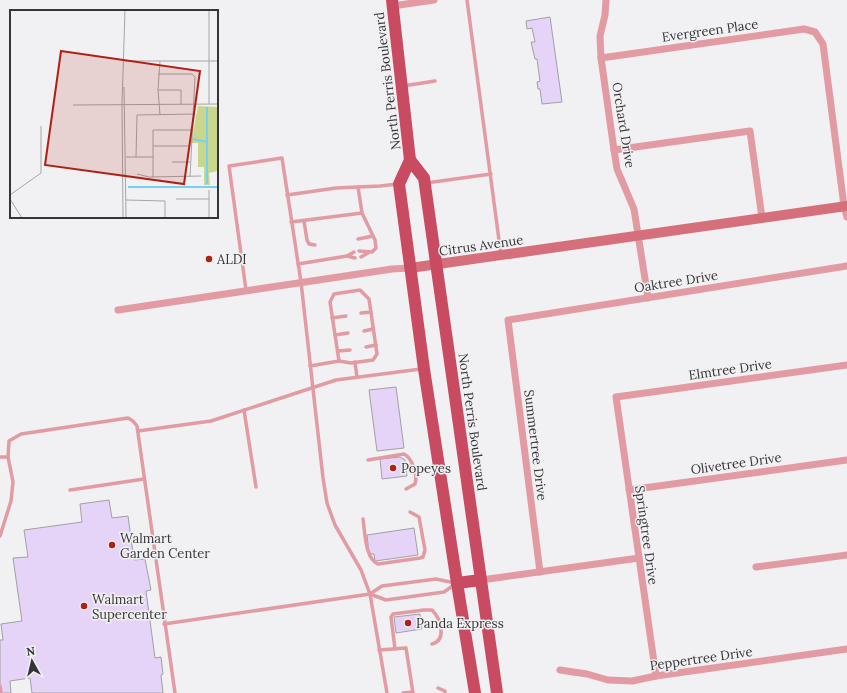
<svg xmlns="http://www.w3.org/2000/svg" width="847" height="693" viewBox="0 0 847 693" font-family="Lora,serif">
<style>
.building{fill:#e6d4f8;stroke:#a1a0a3}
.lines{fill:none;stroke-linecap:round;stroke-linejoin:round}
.lane{stroke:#e29ba2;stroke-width:3.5}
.street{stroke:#e29ba2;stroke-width:7}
.secondary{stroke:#d56f7c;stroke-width:10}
.primary{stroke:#c94b61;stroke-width:12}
.poi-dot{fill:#b02114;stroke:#f1f0f3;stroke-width:1.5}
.labels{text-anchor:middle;stroke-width:3;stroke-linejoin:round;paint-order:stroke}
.street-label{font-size:13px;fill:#363536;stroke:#f1f0f3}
.poi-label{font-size:13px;fill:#363536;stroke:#f1f0f3;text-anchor:start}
.inset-river{fill:none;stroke:#74d1f6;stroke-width:2}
.inset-road{fill:none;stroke:#a6a5a7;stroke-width:1}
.view{fill:#b02114;fill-opacity:0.15;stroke:#b02114;stroke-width:2}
.inset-edge{fill:none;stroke:#363536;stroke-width:2}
</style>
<rect width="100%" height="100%" fill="#f1f0f3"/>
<g class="building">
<path d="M550 17 562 102 542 104 540 89H538L537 82 540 81 537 59H535L531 42H535L532 28 527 29 526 21Z"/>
<path d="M396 387 404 448 377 451 369 390Z"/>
<path d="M400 457 405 460 407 476 382 479 380 459Z"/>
<path d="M109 500 112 518 128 516 134 560 145 559 151 590 146 591 155 658 161 657 163 674 161 675 163 693H32L30 678 10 681 11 693H0V640H3L1 624 22 621 13 558 28 557 24 530 82 522 80 504Z"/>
<path d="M414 528 418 555 375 561 374 554H369L367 535Z"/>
<path d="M420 614 422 629 396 633 394 617Z"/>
</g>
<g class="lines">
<g class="lane">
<path d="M467 0 501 255"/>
<path d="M403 86 435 81"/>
<path d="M426 183 491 174"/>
<path d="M358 187 362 213 375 240 376 248 372 252 359 251"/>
<path d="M287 195 336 188 380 186 398 184"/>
<path d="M304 221 307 240 309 244 315 245"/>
<path d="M291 222 362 213"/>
<path d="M358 239 373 236"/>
<path d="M347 256 355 258"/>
<path d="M361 257 368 253"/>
<path d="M298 264 347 256 354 252"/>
<path d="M246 290 229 166 282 158 301 282 323 478 327 503 335 525 361 570 370 594 387 693"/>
<path d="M361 313 371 312"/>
<path d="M332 318 346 316"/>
<path d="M364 331 373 329"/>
<path d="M335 335 348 333"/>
<path d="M366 347 376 345"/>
<path d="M338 351 350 350"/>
<path d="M355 362 357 377"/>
<path d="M310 366 339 361 351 363 373 360 377 354 369 299 360 290 334 294 330 302 339 361"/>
<path d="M244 410 256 487"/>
<path d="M138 431 211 421 336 380 421 369"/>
<path d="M0 457H8L13 482 11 501 0 536"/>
<path d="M8 457 9 441 21 434 128 418 133 421 137 426 175 693"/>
<path d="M368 460 404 454C412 458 418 475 415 484L406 489"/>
<path d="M70 490 144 479"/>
<path d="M363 519C365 532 365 559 378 564L420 558 423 557 425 550 419 517 410 512"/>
<path d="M370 594 386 600 444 592 454 585"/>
<path d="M164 624 370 594 382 586 436 579 455 583"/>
<path d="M395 649 391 617 393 614 424 610H432C441 619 447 640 432 644"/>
<path d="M379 650 406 648 413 693"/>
<path d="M0 686 1 693"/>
<path d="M438 688 445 691V693"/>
<path d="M403 693 413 692"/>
</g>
<g class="street">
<path d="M606 0 605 15 600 36 601 58 614 150 617 169 634 209 648 298"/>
<path d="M392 6 434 0"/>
<path d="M601 58 804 29 815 32 823 44 844 206 847 217"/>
<path d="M614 150 750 131 762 218"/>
<path d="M118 310 392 269 410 268"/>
<path d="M629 490 847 460"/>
<path d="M756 567 847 555"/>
<path d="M540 572 508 320 847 266"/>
<path d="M481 580 639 558"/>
<path d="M560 670 587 674 608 680 632 681 656 676 847 649"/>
<path d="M656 676 616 397 847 365"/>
</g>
<path class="secondary" d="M410 268 847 206"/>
<g class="primary">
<path d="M392 0 410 160 399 184 424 369 457 583 475 693"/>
<path d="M410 160 424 178 497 693"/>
<path d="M457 583 481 580"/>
</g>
</g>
<g class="poi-dot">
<circle cx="209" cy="259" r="4"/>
<circle cx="393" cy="468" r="4"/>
<circle cx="112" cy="545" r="4"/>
<circle cx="84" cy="606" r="4"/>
<circle cx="408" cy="623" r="4"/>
</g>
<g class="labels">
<g class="street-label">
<text transform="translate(710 30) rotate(-8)" y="5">Evergreen Place</text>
<text transform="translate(387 81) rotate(-97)" y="5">North Perris Boulevard</text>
<text transform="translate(624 125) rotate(81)" y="5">Orchard Drive</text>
<text transform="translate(481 245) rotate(-8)" y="5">Citrus Avenue</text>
<text transform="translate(676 281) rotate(-9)" y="5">Oaktree Drive</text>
<text transform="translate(730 369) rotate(-8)" y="5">Elmtree Drive</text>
<text transform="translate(473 422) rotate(82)" y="5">North Perris Boulevard</text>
<text transform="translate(536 445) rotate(83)" y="5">Summertree Drive</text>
<text transform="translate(736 463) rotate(-8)" y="5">Olivetree Drive</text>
<text transform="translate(647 535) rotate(82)" y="5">Springtree Drive</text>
<text transform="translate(701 658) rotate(-8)" y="5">Peppertree Drive</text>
</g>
<g class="poi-label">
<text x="217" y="264">ALDI</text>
<text x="401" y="473">Popeyes</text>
<text x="120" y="543">Walmart<tspan x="120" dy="15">Garden Center</tspan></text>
<text x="92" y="604">Walmart<tspan x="92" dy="15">Supercenter</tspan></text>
<text x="416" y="628">Panda Express</text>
</g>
</g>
<g transform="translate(10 10)">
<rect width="208" height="208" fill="#f1f0f3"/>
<path d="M188 96 208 97 207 161 199 163 200 175H194V157H188V133H181Z" fill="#cad68b"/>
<path class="inset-river" d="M183 129 197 132M197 174V97M118 177H208"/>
<path class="inset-road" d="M199 0V94M115 51H208M148 64H182L185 67 180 167M114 77 116 208M148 80H171V94M63 95 208 94M150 105 148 80 150 51M143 136H180M116 147H143M126 147 127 105 185 104M162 152H180M127 164 139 167 191 166M143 167V120H182M0 185 31 163V116M0 189 12 208M166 189H199M116 190 155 191V208M113 208 112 94 115 0M199 208V180"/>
<path class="view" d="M51 41 190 61 174 174 35 155Z"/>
<rect width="208" height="208" class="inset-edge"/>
</g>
<g transform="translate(32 661) rotate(352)" stroke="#f1f0f3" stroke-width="3" paint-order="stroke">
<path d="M0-3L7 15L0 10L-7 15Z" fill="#363536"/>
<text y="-6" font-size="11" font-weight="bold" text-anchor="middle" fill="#363536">N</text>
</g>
</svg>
